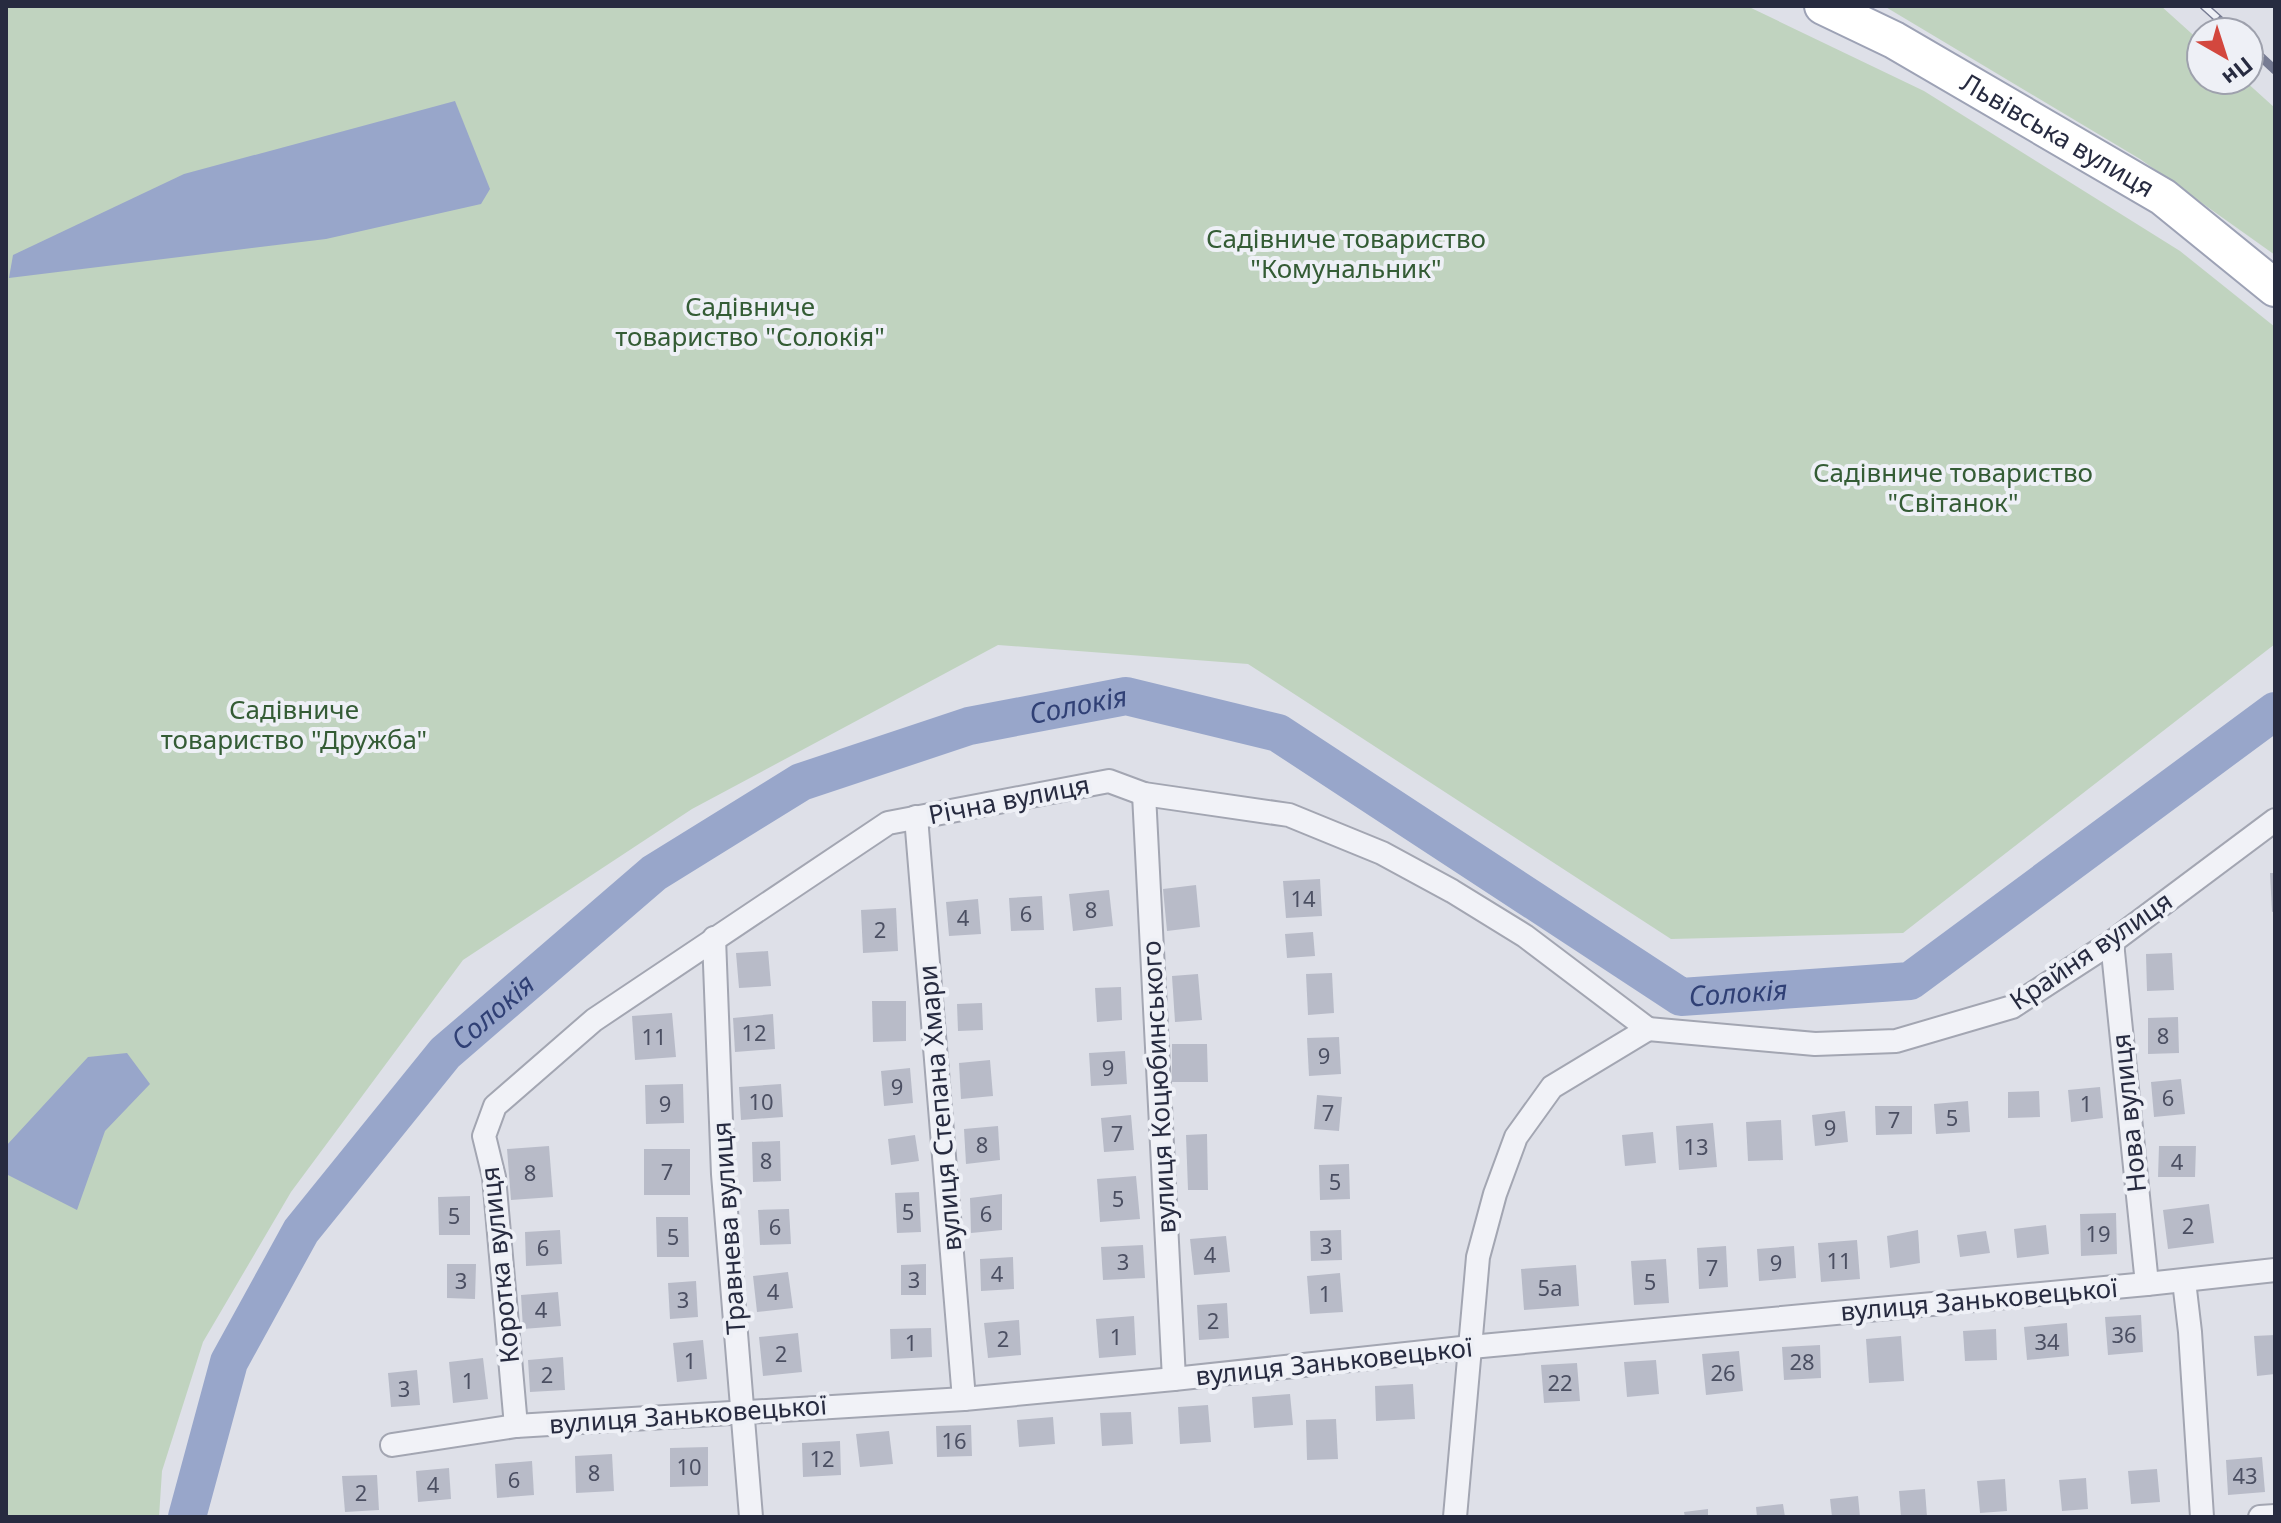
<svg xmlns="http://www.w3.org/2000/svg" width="2281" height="1523" viewBox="0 0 2281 1523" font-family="'Noto Sans',sans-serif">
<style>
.green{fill:#c0d3bf}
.water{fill:#98a6ca}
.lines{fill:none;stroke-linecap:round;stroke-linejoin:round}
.river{stroke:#98a6ca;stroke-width:38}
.building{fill:#b8bbc8}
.street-casing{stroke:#a3a6b2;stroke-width:26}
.primary-casing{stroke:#9da2b5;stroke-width:40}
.street{stroke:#f1f2f7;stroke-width:22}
.primary{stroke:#fff;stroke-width:36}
.rail-casing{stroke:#777c93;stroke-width:9}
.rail{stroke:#eef0f6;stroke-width:6;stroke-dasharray:18;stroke-linecap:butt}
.labels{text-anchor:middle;stroke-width:8;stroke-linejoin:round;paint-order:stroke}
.number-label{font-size:22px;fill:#4b4f62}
.street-label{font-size:26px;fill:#272b40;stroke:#eef0f6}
.park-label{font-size:26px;fill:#345c35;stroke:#eef0f6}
.water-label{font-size:28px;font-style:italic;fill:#304075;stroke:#eef0f6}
</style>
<rect width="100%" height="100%" fill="#dee0e8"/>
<g class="green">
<path d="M6 6H1747L1924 91 2180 251 2275 327V644L1903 933 1671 939 1248 664 998 645 692 809 463 960 291 1192 203 1342 162 1471 159 1517H6Z"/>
<path d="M1884 6H2161L2201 42V80H2244L2275 108V255L2140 159Z"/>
</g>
<g class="water">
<path d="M455 101 490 189 481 204 326 239 9 278 13 255 184 174Z"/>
<path d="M127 1053 150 1084 105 1131 77 1210 6 1174V1146L88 1057Z"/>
</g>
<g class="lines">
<path class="river" id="s1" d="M187 1517 229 1362 301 1231 445 1053 654 873 801 782 969 726 1126 696 1278 733 1681 997 1910 981 2275 711"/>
</g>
<g class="building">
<path d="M2270 873H2275V911L2272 912Z"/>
<path d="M1320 879 1322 916 1286 918 1283 881Z"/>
<path d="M1196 885 1200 927 1167 931 1163 889Z"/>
<path d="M1109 890 1113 926 1073 931 1069 894Z"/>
<path d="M1042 896 1044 930 1011 931 1009 898Z"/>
<path d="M978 899 981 934 949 936 946 902Z"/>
<path d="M896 908 898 951 863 953 861 910Z"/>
<path d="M1313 932 1315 956 1287 958 1285 934Z"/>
<path d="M768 951 771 986 739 988 736 953Z"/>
<path d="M2172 953 2174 990 2147 991 2146 954Z"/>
<path d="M1332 973 1334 1013 1308 1015 1306 974Z"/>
<path d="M1198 974 1202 1020 1175 1022 1172 976Z"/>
<path d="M1121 987 1122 1020 1097 1022 1095 988Z"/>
<path d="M872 1001H906V1041L873 1042Z"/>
<path d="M982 1003 983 1030 958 1031 957 1004Z"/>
<path d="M672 1013 676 1057 635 1060 632 1016Z"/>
<path d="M773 1014 775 1049 735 1052 733 1018Z"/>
<path d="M2178 1017 2179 1053 2148 1054V1018Z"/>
<path d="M1339 1037 1341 1074 1309 1076 1307 1038Z"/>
<path d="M1172 1044H1207L1208 1082H1172Z"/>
<path d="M1125 1051 1127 1084 1091 1086 1089 1053Z"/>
<path d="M990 1060 993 1096 961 1099 959 1063Z"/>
<path d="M910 1068 913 1103 884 1106 881 1071Z"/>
<path d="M2181 1079 2185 1114 2154 1117 2151 1082Z"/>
<path d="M683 1084 684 1123 646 1124 645 1085Z"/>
<path d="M781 1084 783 1117 741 1120 739 1087Z"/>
<path d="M2100 1087 2103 1118 2071 1122 2068 1090Z"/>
<path d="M2039 1091 2040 1117 2008 1118V1092Z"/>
<path d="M1317 1095 1342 1097 1339 1131 1314 1129Z"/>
<path d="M1968 1101 1970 1132 1936 1134 1934 1104Z"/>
<path d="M1875 1106H1912V1134L1876 1135Z"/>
<path d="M1845 1111 1848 1142 1815 1146 1812 1115Z"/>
<path d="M1131 1115 1134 1150 1104 1152 1101 1118Z"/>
<path d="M1781 1120 1783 1160 1748 1161 1746 1122Z"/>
<path d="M1713 1123 1717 1167 1679 1170 1676 1126Z"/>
<path d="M998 1126 1000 1160 966 1164 964 1129Z"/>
<path d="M1653 1132 1656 1163 1625 1166 1622 1135Z"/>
<path d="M1207 1134 1208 1190H1188L1186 1135Z"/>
<path d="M915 1135 919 1161 891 1165 888 1139Z"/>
<path d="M780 1141 781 1181 753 1182 752 1142Z"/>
<path d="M549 1146 553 1197 511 1200 507 1149Z"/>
<path d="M2159 1146H2196L2195 1177H2158Z"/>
<rect x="644" y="1149" width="46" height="46"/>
<path d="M1349 1164 1350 1199 1320 1200 1319 1165Z"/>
<path d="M1136 1176 1140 1219 1100 1222 1097 1179Z"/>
<path d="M919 1192 921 1232 897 1233 895 1193Z"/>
<path d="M1002 1194V1230L971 1233 970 1198Z"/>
<path d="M470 1196V1235H439L438 1197Z"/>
<path d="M2209 1204 2214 1243 2168 1249 2163 1210Z"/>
<path d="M789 1209 791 1244 760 1245 758 1210Z"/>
<path d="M2116 1213 2117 1254 2081 1256 2080 1214Z"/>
<path d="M656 1217H688L689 1257H657Z"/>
<path d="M2046 1225 2049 1254 2017 1258 2014 1229Z"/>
<path d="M560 1230 562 1264 526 1266 525 1232Z"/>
<path d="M1341 1230 1342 1260 1311 1261 1310 1231Z"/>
<path d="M1918 1230 1920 1263 1890 1268 1887 1236Z"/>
<path d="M1986 1231 1990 1253 1960 1257 1957 1235Z"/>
<path d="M1226 1236 1230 1272 1194 1275 1190 1239Z"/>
<path d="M1857 1240 1860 1279 1821 1282 1818 1243Z"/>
<path d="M1143 1245 1145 1278 1103 1280 1101 1247Z"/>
<path d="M1726 1246 1728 1287 1699 1289 1697 1248Z"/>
<path d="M1794 1246 1796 1278 1759 1281 1757 1249Z"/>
<path d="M1013 1257 1014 1289 981 1291 980 1259Z"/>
<path d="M1666 1259 1669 1303 1634 1305 1631 1261Z"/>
<path d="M447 1264H476L475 1299 447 1298Z"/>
<path d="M926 1264V1295H901V1265Z"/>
<path d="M1576 1265 1579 1306 1524 1310 1521 1269Z"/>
<path d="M788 1272 793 1308 757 1312 753 1276Z"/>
<path d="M1340 1273 1343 1312 1310 1314 1307 1276Z"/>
<path d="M696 1281 698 1317 670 1319 668 1283Z"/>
<path d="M558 1292 561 1326 523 1329 521 1295Z"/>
<path d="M1227 1303 1229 1338 1199 1340 1197 1305Z"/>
<path d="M2141 1315 2143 1352 2108 1355 2105 1317Z"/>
<path d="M1134 1316 1136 1355 1099 1358 1096 1319Z"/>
<path d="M1019 1320 1021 1355 988 1358 984 1323Z"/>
<path d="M2067 1323 2069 1356 2027 1360 2024 1327Z"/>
<path d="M931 1328 932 1357 891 1359 890 1329Z"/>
<path d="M1996 1329 1997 1360 1965 1361 1963 1331Z"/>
<path d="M798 1333 802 1372 763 1376 759 1337Z"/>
<path d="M2275 1335V1374L2257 1376 2254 1336Z"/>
<path d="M1901 1336 1904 1381 1869 1383 1866 1339Z"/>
<path d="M703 1340 707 1379 677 1382 673 1343Z"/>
<path d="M1820 1345 1821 1378 1784 1380 1782 1347Z"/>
<path d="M1739 1351 1743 1391 1706 1395 1702 1354Z"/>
<path d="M563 1357 565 1390 530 1392 528 1360Z"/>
<path d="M483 1358 488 1399 453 1403 449 1362Z"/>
<path d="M1656 1360 1659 1394 1627 1397 1624 1362Z"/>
<path d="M1577 1363 1580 1401 1544 1403 1541 1365Z"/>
<path d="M417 1370 420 1405 391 1407 388 1373Z"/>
<path d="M1413 1384 1415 1419 1376 1421 1375 1386Z"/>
<path d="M1290 1394 1293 1425 1254 1428 1252 1397Z"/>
<path d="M1208 1405 1211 1442 1180 1444 1178 1407Z"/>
<path d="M1131 1412 1133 1444 1102 1446 1100 1413Z"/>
<path d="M1053 1417 1055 1444 1019 1447 1017 1420Z"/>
<path d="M1336 1419 1338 1459 1307 1460 1306 1420Z"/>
<path d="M971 1425 972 1456 937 1457 936 1426Z"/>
<path d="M889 1431 893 1464 860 1467 856 1434Z"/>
<path d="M840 1441 841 1475 803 1477 802 1443Z"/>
<path d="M708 1447V1486L670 1487V1448Z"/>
<path d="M612 1454 614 1491 576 1493 575 1456Z"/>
<path d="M2262 1457 2265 1492 2228 1495 2226 1460Z"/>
<path d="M532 1461 534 1495 497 1498 495 1464Z"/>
<path d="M449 1468 451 1499 418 1502 416 1471Z"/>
<path d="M2157 1469 2160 1502 2131 1504 2128 1471Z"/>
<path d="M377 1475 379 1510 345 1512 342 1476Z"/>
<path d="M2086 1478 2088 1509 2062 1511 2059 1480Z"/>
<path d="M2005 1479 2007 1511 1980 1513 1977 1481Z"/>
<path d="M1925 1489 1927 1517H1901L1899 1491Z"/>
<path d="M1858 1496 1860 1517H1832L1830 1499Z"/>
<path d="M1783 1504 1785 1517H1757L1756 1507Z"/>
<path d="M1708 1509V1517H1685L1684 1512Z"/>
</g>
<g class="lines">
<g class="street-casing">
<g id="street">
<path d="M1144 794 1174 1379"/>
<path d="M916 817 964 1399"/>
<path d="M714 938 723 1174 751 1517"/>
<path d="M2112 942 2147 1284"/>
<path d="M1648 1029 1815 1044 1896 1041 2012 1007 2112 942 2275 820"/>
<path d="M2184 1281 2190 1332 2202 1517"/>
<path d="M516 1426 494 1177 484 1136 495 1106 594 1020 888 823 1109 781 1144 794 1289 815 1382 853 1452 891 1525 936 1648 1029"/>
<path d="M392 1445 516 1426 964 1399 1174 1379 1471 1347 2147 1284 2275 1270"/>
<path d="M1455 1517 1478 1257 1495 1194 1516 1137 1552 1087 1648 1029"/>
<path d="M2260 1517 2275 1516"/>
</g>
</g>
<g class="primary-casing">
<g id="primary">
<path id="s2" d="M1823 6 1894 40 2163 197 2275 288"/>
</g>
</g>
<use href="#street" class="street"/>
<use href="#primary" class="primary"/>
<g class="rail-casing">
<g id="rail">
<path d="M2204 6 2233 32"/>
<path d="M2249 46 2275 70"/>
</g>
</g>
<use href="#rail" class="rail"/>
</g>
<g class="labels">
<g class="number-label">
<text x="1303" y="907">14</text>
<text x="1091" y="918">8</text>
<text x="1026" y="922">6</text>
<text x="963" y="926">4</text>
<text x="880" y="938">2</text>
<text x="754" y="1041">12</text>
<text x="2163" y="1044">8</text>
<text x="654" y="1045">11</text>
<text x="1324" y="1064">9</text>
<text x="1108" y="1076">9</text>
<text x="897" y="1095">9</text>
<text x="2168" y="1106">6</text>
<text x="761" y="1110">10</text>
<text x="665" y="1112">9</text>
<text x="2086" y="1112">1</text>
<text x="1328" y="1121">7</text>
<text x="1952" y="1126">5</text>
<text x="1894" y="1128">7</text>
<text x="1830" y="1136">9</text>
<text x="1117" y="1142">7</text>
<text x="982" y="1153">8</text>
<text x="1696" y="1155">13</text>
<text x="766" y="1169">8</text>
<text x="2177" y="1170">4</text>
<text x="667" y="1180">7</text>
<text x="530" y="1181">8</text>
<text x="1335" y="1190">5</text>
<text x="1118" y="1207">5</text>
<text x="908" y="1220">5</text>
<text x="986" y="1222">6</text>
<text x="454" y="1224">5</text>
<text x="2188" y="1234">2</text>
<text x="775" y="1235">6</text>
<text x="2098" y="1242">19</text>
<text x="673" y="1245">5</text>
<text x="1326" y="1254">3</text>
<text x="543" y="1256">6</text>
<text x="1210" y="1263">4</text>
<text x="1839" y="1269">11</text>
<text x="1123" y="1270">3</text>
<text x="1776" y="1271">9</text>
<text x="1712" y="1276">7</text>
<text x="997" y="1282">4</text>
<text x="914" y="1288">3</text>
<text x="461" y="1289">3</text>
<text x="1650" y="1290">5</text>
<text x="1550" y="1296">5а</text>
<text x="773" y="1300">4</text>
<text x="1325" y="1302">1</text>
<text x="683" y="1308">3</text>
<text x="541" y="1318">4</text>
<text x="1213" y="1329">2</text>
<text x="2124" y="1343">36</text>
<text x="1116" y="1345">1</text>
<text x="1003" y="1347">2</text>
<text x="2047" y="1350">34</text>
<text x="911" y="1351">1</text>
<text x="781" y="1362">2</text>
<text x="690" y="1369">1</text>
<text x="1802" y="1370">28</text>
<text x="1723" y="1381">26</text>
<text x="547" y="1383">2</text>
<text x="468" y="1389">1</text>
<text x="1560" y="1391">22</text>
<text x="404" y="1397">3</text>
<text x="954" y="1449">16</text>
<text x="822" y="1467">12</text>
<text x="689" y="1475">10</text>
<text x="594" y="1481">8</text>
<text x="2245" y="1484">43</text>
<text x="514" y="1488">6</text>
<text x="433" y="1493">4</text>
<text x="361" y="1501">2</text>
</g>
<g class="street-label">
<text dy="9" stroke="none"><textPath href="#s2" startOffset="268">Львівська вулиця</textPath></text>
<text transform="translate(1009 800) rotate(-11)" y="9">Річна вулиця</text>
<text transform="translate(2091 951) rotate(-34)" y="9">Крайня вулиця</text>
<text transform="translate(1159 1087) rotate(-93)" y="9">вулиця Коцюбинського</text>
<text transform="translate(940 1108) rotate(-95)" y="9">вулиця Степана Хмари</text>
<text transform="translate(2129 1113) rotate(-96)" y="9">Нова вулиця</text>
<text transform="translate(729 1228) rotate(-94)" y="9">Травнева вулиця</text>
<text transform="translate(500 1265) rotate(-96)" y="9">Коротка вулиця</text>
<text transform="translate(1979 1300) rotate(-5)" y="9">вулиця Заньковецької</text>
<text transform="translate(1334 1362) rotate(-6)" y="9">вулиця Заньковецької</text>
<text transform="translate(688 1415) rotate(-4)" y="9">вулиця Заньковецької</text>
</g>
<g class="park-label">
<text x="1346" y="248">Садівниче товариство<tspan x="1346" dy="30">"Комунальник"</tspan></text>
<text x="750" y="316">Садівниче<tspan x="750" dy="30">товариство "Солокія"</tspan></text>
<text x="1953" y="482">Садівниче товариство<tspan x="1953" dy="30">"Світанок"</tspan></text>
<text x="294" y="719">Садівниче<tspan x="294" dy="30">товариство "Дружба"</tspan></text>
</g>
<g class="water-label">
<text dy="10" stroke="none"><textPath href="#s1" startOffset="1276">Солокія</textPath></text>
<text dy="10" stroke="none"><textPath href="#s1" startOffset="2020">Солокія</textPath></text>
<text dy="10" stroke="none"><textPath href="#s1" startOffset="602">Солокія</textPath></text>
</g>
</g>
<rect width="2281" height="1523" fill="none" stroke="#272b40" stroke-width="16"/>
<g transform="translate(2225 56) rotate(141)"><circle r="38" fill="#eef0f6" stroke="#9ea1ad" stroke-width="2"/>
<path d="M0-6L14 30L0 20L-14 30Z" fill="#d3473e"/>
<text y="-12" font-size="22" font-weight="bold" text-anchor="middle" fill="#272b40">Пн</text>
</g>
</svg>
